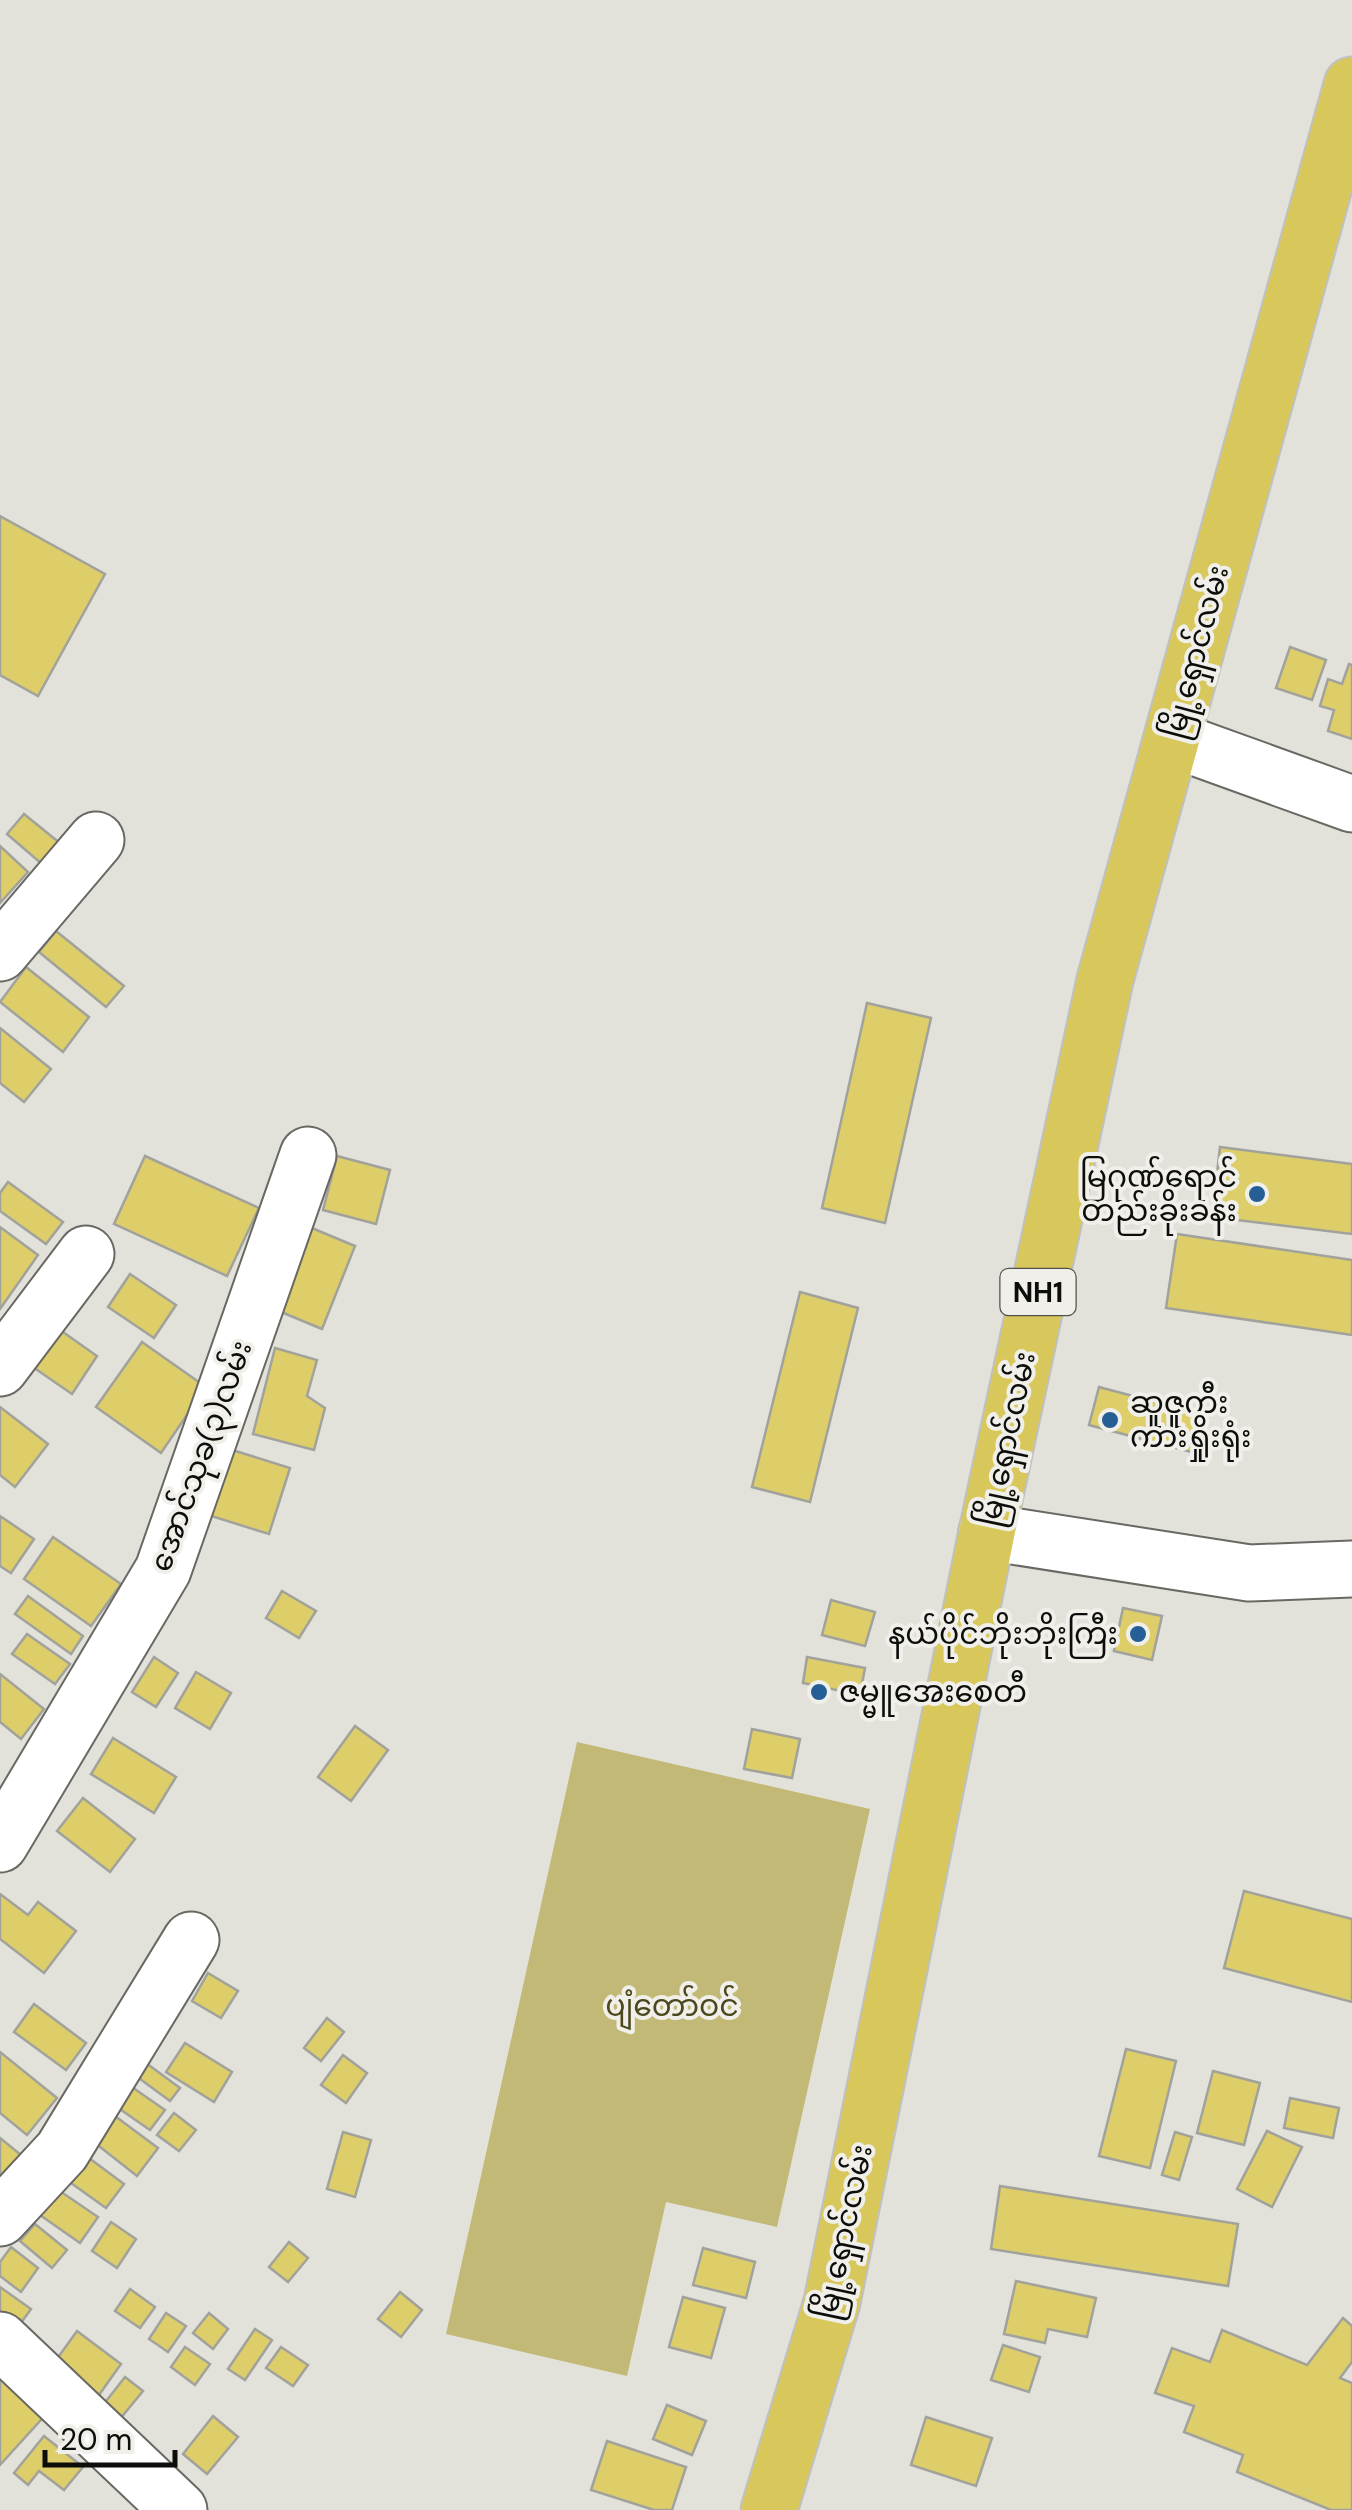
<svg xmlns="http://www.w3.org/2000/svg" width="1352" height="2510" viewBox="0 0 1352 2510" font-family="'DM Sans','Noto Sans Myanmar',sans-serif">
<style>
.green{fill:#c2b976}
.building{fill:#ddce6a;stroke:#a2a29c;stroke-width:2.5}
.lines{fill:none;stroke-linecap:round;stroke-linejoin:round}
.minor-casing{stroke:#696863;stroke-width:59}
.highway-casing{stroke:#c0c0c0;stroke-width:59}
.minor{stroke:#fff;stroke-width:55}
.highway{stroke:#d8c85c;stroke-width:55}
.poi-dot{fill:#265f96;stroke:#f0efe9;stroke-width:4}
.labels{text-anchor:middle;stroke-width:8;stroke-linejoin:round;paint-order:stroke}
.shield{fill:#f0efe9;stroke:#51514e;stroke-width:2.5}
.shield-label{font-size:28px;font-weight:bold;fill:#0d0d0b}
.street-label{font-size:30px;fill:#0d0d0b;stroke:#f0efe9}
.poi-label{font-size:30px;fill:#0d0d0b;stroke:#f0efe9;text-anchor:end}
.park-label{font-size:30px;fill:#4d471d;stroke:#f0efe9}
</style>
<rect width="100%" height="100%" fill="#e2e2db"/>
<path class="green" d="M577 1742 870 1809 777 2227 666 2202 627 2376 446 2334Z"/>
<g class="building">
<path d="M0 516 105 574 38 696 0 675Z"/>
<path d="M1290 647 1326 660 1312 700 1276 688Z"/>
<path d="M1349 664 1352 665V739L1328 731 1334 710 1320 706 1328 679 1342 684Z"/>
<path d="M24 814 61 844 43 865 7 834Z"/>
<path d="M0 846 28 872 0 903Z"/>
<path d="M56 931 124 986 106 1007 39 952Z"/>
<path d="M26 967 89 1017 63 1052 0 1002Z"/>
<path d="M867 1003 931 1018 885 1223 822 1208Z"/>
<path d="M0 1028 51 1069 24 1102 0 1083Z"/>
<path d="M1220 1147 1352 1164V1234L1212 1217Z"/>
<path d="M145 1156 259 1208 227 1276 114 1224Z"/>
<path d="M337 1156 390 1170 376 1224 323 1210Z"/>
<path d="M8 1182 63 1222 46 1244 0 1211V1193Z"/>
<path d="M307 1226 355 1246 322 1329 274 1309Z"/>
<path d="M0 1227 38 1255 0 1309Z"/>
<path d="M1177 1234 1352 1260V1335L1166 1308Z"/>
<path d="M130 1274 176 1305 154 1338 108 1307Z"/>
<path d="M800 1292 858 1308 810 1502 752 1487Z"/>
<path d="M53 1325 97 1356 72 1394 27 1363Z"/>
<path d="M142 1342 206 1387 161 1453 96 1407Z"/>
<path d="M275 1348 317 1360 307 1396 325 1408 314 1450 253 1434Z"/>
<path d="M1099 1387 1208 1416 1199 1454 1089 1425Z"/>
<path d="M0 1407 48 1444 15 1487 0 1475Z"/>
<path d="M229 1449 290 1468 269 1534 208 1515Z"/>
<path d="M0 1516 34 1539 11 1573 0 1566Z"/>
<path d="M53 1537 121 1584 91 1626 24 1579Z"/>
<path d="M282 1591 316 1611 299 1638 266 1618Z"/>
<path d="M28 1596 83 1636 71 1654 15 1614Z"/>
<path d="M831 1600 875 1612 865 1646 822 1635Z"/>
<path d="M1123 1608 1162 1616 1152 1660 1114 1651Z"/>
<path d="M27 1634 70 1664 55 1684 12 1654Z"/>
<path d="M154 1657 178 1673 156 1707 132 1692Z"/>
<path d="M807 1657 865 1668 860 1695 803 1683Z"/>
<path d="M196 1672 231 1693 210 1729 175 1708Z"/>
<path d="M0 1674 44 1709 21 1739 0 1722Z"/>
<path d="M355 1726 388 1750 351 1801 318 1777Z"/>
<path d="M752 1729 800 1739 792 1778 744 1769Z"/>
<path d="M113 1738 176 1777 154 1813 91 1774Z"/>
<path d="M83 1798 135 1839 110 1872 57 1831Z"/>
<path d="M1244 1891 1352 1919V2002L1224 1968Z"/>
<path d="M0 1894 28 1915 38 1902 76 1931 44 1973 0 1939Z"/>
<path d="M208 1973 238 1991 221 2018 192 2001Z"/>
<path d="M34 2004 86 2043 66 2070 14 2032Z"/>
<path d="M327 2018 344 2032 321 2061 304 2048Z"/>
<path d="M185 2043 232 2072 214 2102 166 2072Z"/>
<path d="M1126 2049 1176 2061 1150 2168 1099 2156Z"/>
<path d="M0 2052 57 2098 27 2135 0 2113Z"/>
<path d="M343 2055 367 2073 346 2103 321 2085Z"/>
<path d="M146 2063 180 2088 170 2101 136 2076Z"/>
<path d="M1213 2071 1260 2083 1244 2145 1197 2133Z"/>
<path d="M129 2085 165 2110 150 2130 114 2105Z"/>
<path d="M1290 2098 1339 2108 1333 2138 1284 2128Z"/>
<path d="M174 2113 196 2130 179 2151 157 2135Z"/>
<path d="M115 2116 158 2148 137 2176 95 2143Z"/>
<path d="M1267 2131 1302 2147 1272 2207 1237 2189Z"/>
<path d="M343 2132 371 2140 355 2197 327 2189Z"/>
<path d="M1175 2132 1192 2137 1179 2180 1162 2175Z"/>
<path d="M0 2138 21 2155 0 2182Z"/>
<path d="M89 2158 124 2184 106 2208 71 2183Z"/>
<path d="M1000 2186 1238 2224 1228 2286 991 2249Z"/>
<path d="M54 2187 98 2217 80 2243 37 2213Z"/>
<path d="M111 2222 136 2239 117 2268 92 2251Z"/>
<path d="M35 2224 67 2250 52 2268 20 2241Z"/>
<path d="M289 2242 308 2258 288 2282 269 2267Z"/>
<path d="M11 2247 38 2268 21 2292 0 2276V2262Z"/>
<path d="M703 2248 755 2262 746 2298 693 2285Z"/>
<path d="M1016 2281 1096 2298 1087 2337 1048 2329 1045 2343 1004 2334Z"/>
<path d="M0 2287 31 2309 18 2327 0 2314Z"/>
<path d="M130 2289 155 2307 140 2328 115 2311Z"/>
<path d="M400 2292 422 2310 401 2337 378 2319Z"/>
<path d="M683 2297 725 2308 711 2358 669 2347Z"/>
<path d="M166 2313 186 2326 168 2352 149 2339Z"/>
<path d="M209 2313 228 2329 213 2349 193 2333Z"/>
<path d="M1343 2318 1352 2326V2362L1340 2378 1352 2383V2510H1331L1237 2472 1243 2455 1184 2432 1194 2406 1155 2393 1172 2348 1210 2362 1222 2330 1307 2365Z"/>
<path d="M255 2329 272 2340 245 2380 228 2369Z"/>
<path d="M77 2331 121 2364 99 2395 54 2363Z"/>
<path d="M1003 2345 1040 2357 1029 2392 991 2380Z"/>
<path d="M185 2347 210 2364 195 2385 171 2367Z"/>
<path d="M281 2347 308 2365 293 2386 266 2368Z"/>
<path d="M0 2368 49 2411 0 2465Z"/>
<path d="M125 2377 143 2391 120 2419 103 2405Z"/>
<path d="M667 2405 706 2421 692 2455 653 2439Z"/>
<path d="M213 2416 238 2437 207 2474 183 2454Z"/>
<path d="M926 2417 992 2438 976 2486 911 2465Z"/>
<path d="M44 2436 83 2467 64 2490 39 2471 28 2485 14 2473Z"/>
<path d="M607 2441 686 2467 672 2510H654L591 2490Z"/>
</g>
<g class="lines">
<g class="minor-casing">
<g id="minor">
<path d="M1172 739 1352 804"/>
<path d="M0 953 96 840"/>
<path d="M0 1368 86 1254"/>
<path d="M987 1532 1249 1573 1352 1569"/>
<path d="M0 1844 163 1570 308 1155"/>
<path d="M0 2218 62 2151 191 1940"/>
<path d="M0 2340 179 2510"/>
</g>
</g>
<g class="highway-casing">
<path id="highway" d="M769 2510 832 2302 987 1532 1105 980 1352 85"/>
</g>
<use href="#minor" class="minor"/>
<use href="#highway" class="highway"/>
</g>
<g class="poi-dot">
<circle cx="1257" cy="1194" r="10"/>
<circle cx="1110" cy="1420" r="10"/>
<circle cx="1138" cy="1634" r="10"/>
<circle cx="819" cy="1692" r="10"/>
</g>
<g class="labels">
<rect class="shield" x="1000.5" y="1269" width="75" height="46" rx="8"/>
<g class="shield-label">
<text x="1038" y="1302">NH1</text>
</g>
<g class="street-label">
<text transform="translate(1196 652) rotate(-75)" y="10">မြို့ရှောင်လမ်း</text>
<text transform="translate(1007 1439) rotate(-78)" y="10">မြို့ရှောင်လမ်း</text>
<text transform="translate(201 1456) rotate(-70)" y="10">အောင်သုခ(၃)လမ်း</text>
<text transform="translate(844 2232) rotate(-78)" y="10">မြို့ရှောင်လမ်း</text>
</g>
<g class="poi-label">
<text x="1237" y="1187">မြဂုဏ်ရောင်<tspan x="1237" dy="34">တည်းခိုးခန်း</tspan></text>
<text x="1130" y="1413" text-anchor="start">ဆူဇူကီး<tspan x="1130" dy="34">ကားရှိုးရုံး</tspan></text>
<text x="1118" y="1644">နယ်ပိုင်ဘိုးဘိုးကြီး</text>
<text x="839" y="1702" text-anchor="start">ဇမ္မူအေးစေတီ</text>
</g>
<g class="park-label">
<text x="672" y="2016">ပျံတော်ဝင်</text>
</g>
</g>
<path d="M45 2450v15h130v-15" fill="none" stroke="#0d0d0b" stroke-width="5"/>
<text x="60" y="2450" font-size="30" fill="#0d0d0b" stroke="#f0efe9" stroke-width="8" paint-order="stroke">20 m</text>
</svg>
